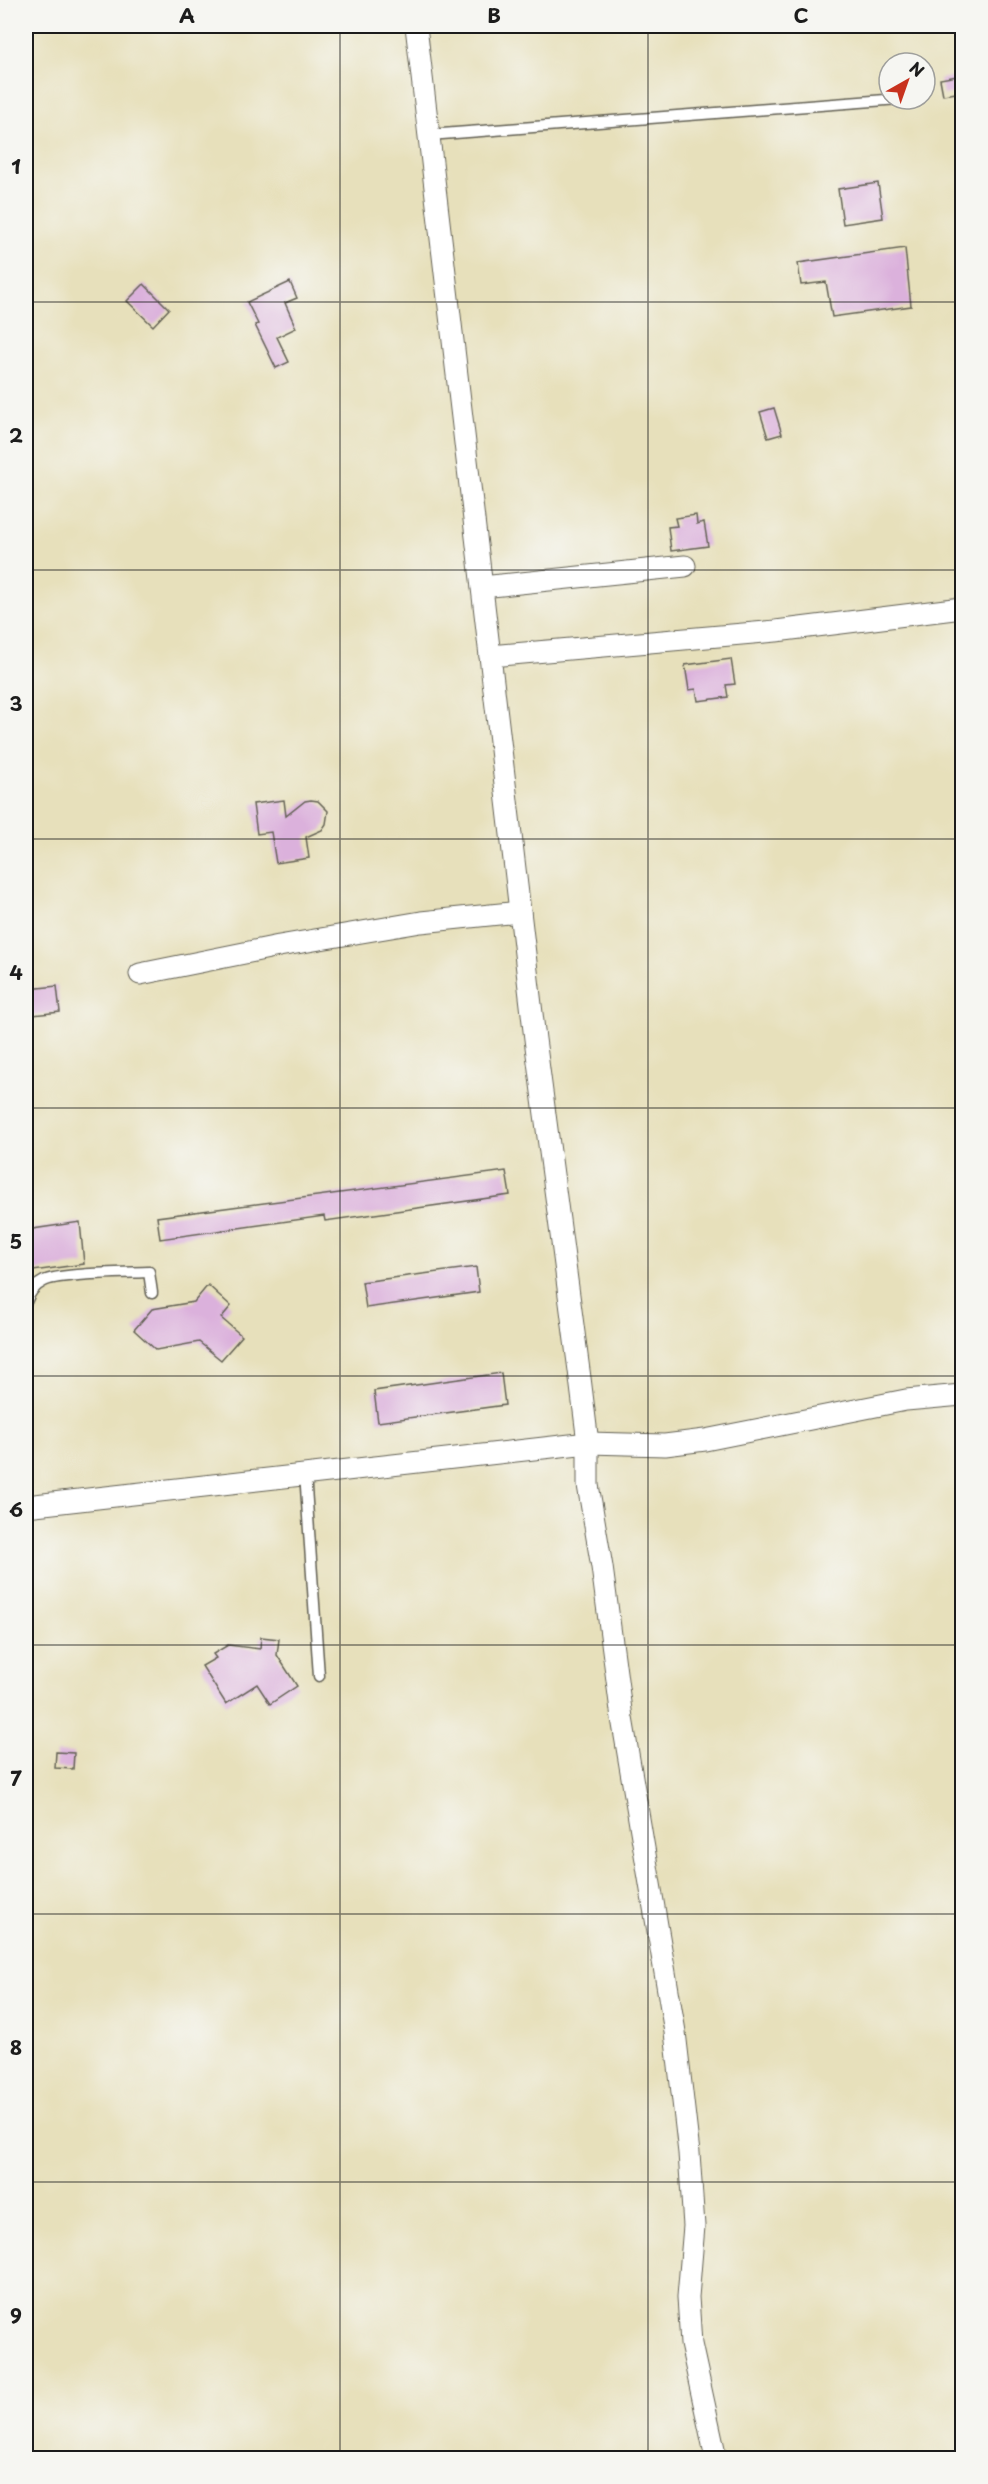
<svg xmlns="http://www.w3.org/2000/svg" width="988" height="2484" viewBox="0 0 988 2484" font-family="'Playpen Sans',sans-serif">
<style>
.building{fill:#dbb1dc}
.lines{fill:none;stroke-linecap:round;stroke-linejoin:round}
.service-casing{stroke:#636154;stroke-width:13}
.minor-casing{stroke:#636154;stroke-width:23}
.service{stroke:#fff;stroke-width:10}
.minor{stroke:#fff;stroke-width:21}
.grid{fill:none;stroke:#1c1c1c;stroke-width:1.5;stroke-opacity:0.55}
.neatline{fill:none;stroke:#1c1c1c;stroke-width:2}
.grid-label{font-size:20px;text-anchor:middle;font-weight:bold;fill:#1c1c1c}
</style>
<rect width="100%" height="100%" fill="#f6f6f2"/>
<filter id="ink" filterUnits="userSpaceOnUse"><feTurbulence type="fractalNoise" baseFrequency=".0167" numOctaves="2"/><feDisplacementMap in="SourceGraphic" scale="12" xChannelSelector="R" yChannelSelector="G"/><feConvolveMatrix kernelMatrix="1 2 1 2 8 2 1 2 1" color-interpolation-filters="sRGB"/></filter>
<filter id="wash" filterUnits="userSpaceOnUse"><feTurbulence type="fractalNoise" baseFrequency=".008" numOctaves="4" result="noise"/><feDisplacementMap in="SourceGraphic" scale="24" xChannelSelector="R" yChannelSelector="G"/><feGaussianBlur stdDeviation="1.35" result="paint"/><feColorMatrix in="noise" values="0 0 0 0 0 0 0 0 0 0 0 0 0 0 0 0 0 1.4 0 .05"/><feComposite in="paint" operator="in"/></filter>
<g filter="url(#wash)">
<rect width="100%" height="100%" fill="#e7e0bb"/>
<g id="blocks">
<g class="building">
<path d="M963 75V92L943 95 940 79Z"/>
<path d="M878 183 883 218 843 224 838 189Z"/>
<path d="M905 248 911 306 832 317 826 282 801 285 798 263Z"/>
<path d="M290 282 297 298 285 303 296 328 277 337 289 362 276 368 255 325 258 324 247 302Z"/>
<path d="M144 284 169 309 153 326 127 301Z"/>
<path d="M774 408 782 434 768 438 760 412Z"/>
<path d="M696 515 697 524 704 522 708 546 671 551 668 527 677 526 675 518Z"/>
<path d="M731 659 735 684 726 685 728 697 698 701 696 689 689 690 685 665Z"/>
<path d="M284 800 286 816 305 801 311 800 318 801 328 811 326 824 322 830 306 837 309 858 276 863 271 832 257 834 253 804Z"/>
<path d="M57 986 60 1012 33 1015 29 989Z"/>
<path d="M506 1171 510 1195 325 1221 324 1216 160 1239 157 1217Z"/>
<path d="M80 1222 84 1264 26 1272V1230Z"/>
<path d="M476 1267 479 1292 366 1308 362 1282Z"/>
<path d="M208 1285 231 1306 221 1318 242 1336 221 1360 199 1342 156 1350 134 1330 152 1309 194 1302Z"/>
<path d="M501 1373 505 1405 378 1422 374 1391Z"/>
<path d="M261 1637 279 1639 277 1655 297 1686 270 1704 257 1684 226 1704 202 1666 216 1658 213 1654 228 1645 260 1649Z"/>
<path d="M56 1752 74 1753 73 1769 55 1768Z"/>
</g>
</g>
</g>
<g filter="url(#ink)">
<use href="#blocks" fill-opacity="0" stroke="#636154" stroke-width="1.5"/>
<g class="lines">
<g class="service-casing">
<g id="service">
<path d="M429 135 899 99"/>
<path d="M26 1302C29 1293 36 1285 44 1281 59 1273 128 1273 149 1272L152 1293"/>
<path d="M305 1473 319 1676"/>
</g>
</g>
<g class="minor-casing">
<g id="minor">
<path d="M416 26 535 1039 580 1378 588 1443V1485L602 1567 622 1718 675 2032 689 2153 694 2226 688 2297 691 2344 716 2458"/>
<path d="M482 587 685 566"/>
<path d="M490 656 776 631 962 608"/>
<path d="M140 974 279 946 421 922 520 912"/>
<path d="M26 1506 588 1443 665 1445 705 1440 906 1400 962 1395"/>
</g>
</g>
<use href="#service" class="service"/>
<use href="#minor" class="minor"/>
</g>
</g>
<path class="grid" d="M340 26V2458M648 26V2458M26 302H962M26 570H962M26 839H962M26 1108H962M26 1376H962M26 1645H962M26 1914H962M26 2182H962"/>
<rect width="988" height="2484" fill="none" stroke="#f6f6f2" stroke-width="66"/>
<g transform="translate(907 81) rotate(40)"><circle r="28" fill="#f6f6f2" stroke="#9f9f9c" stroke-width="1.5"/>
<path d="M0-4.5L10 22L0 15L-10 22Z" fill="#c8321e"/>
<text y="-9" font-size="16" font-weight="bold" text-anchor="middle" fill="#1c1c1c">N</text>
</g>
<rect x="33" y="33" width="922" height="2418" class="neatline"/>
<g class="grid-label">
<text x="187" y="23">A</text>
<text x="494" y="23">B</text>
<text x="801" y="23">C</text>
<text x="16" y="174">1</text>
<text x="16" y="443">2</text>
<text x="16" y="711">3</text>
<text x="16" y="980">4</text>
<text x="16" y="1249">5</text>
<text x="16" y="1517">6</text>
<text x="16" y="1786">7</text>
<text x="16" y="2055">8</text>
<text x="16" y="2323">9</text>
</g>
</svg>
